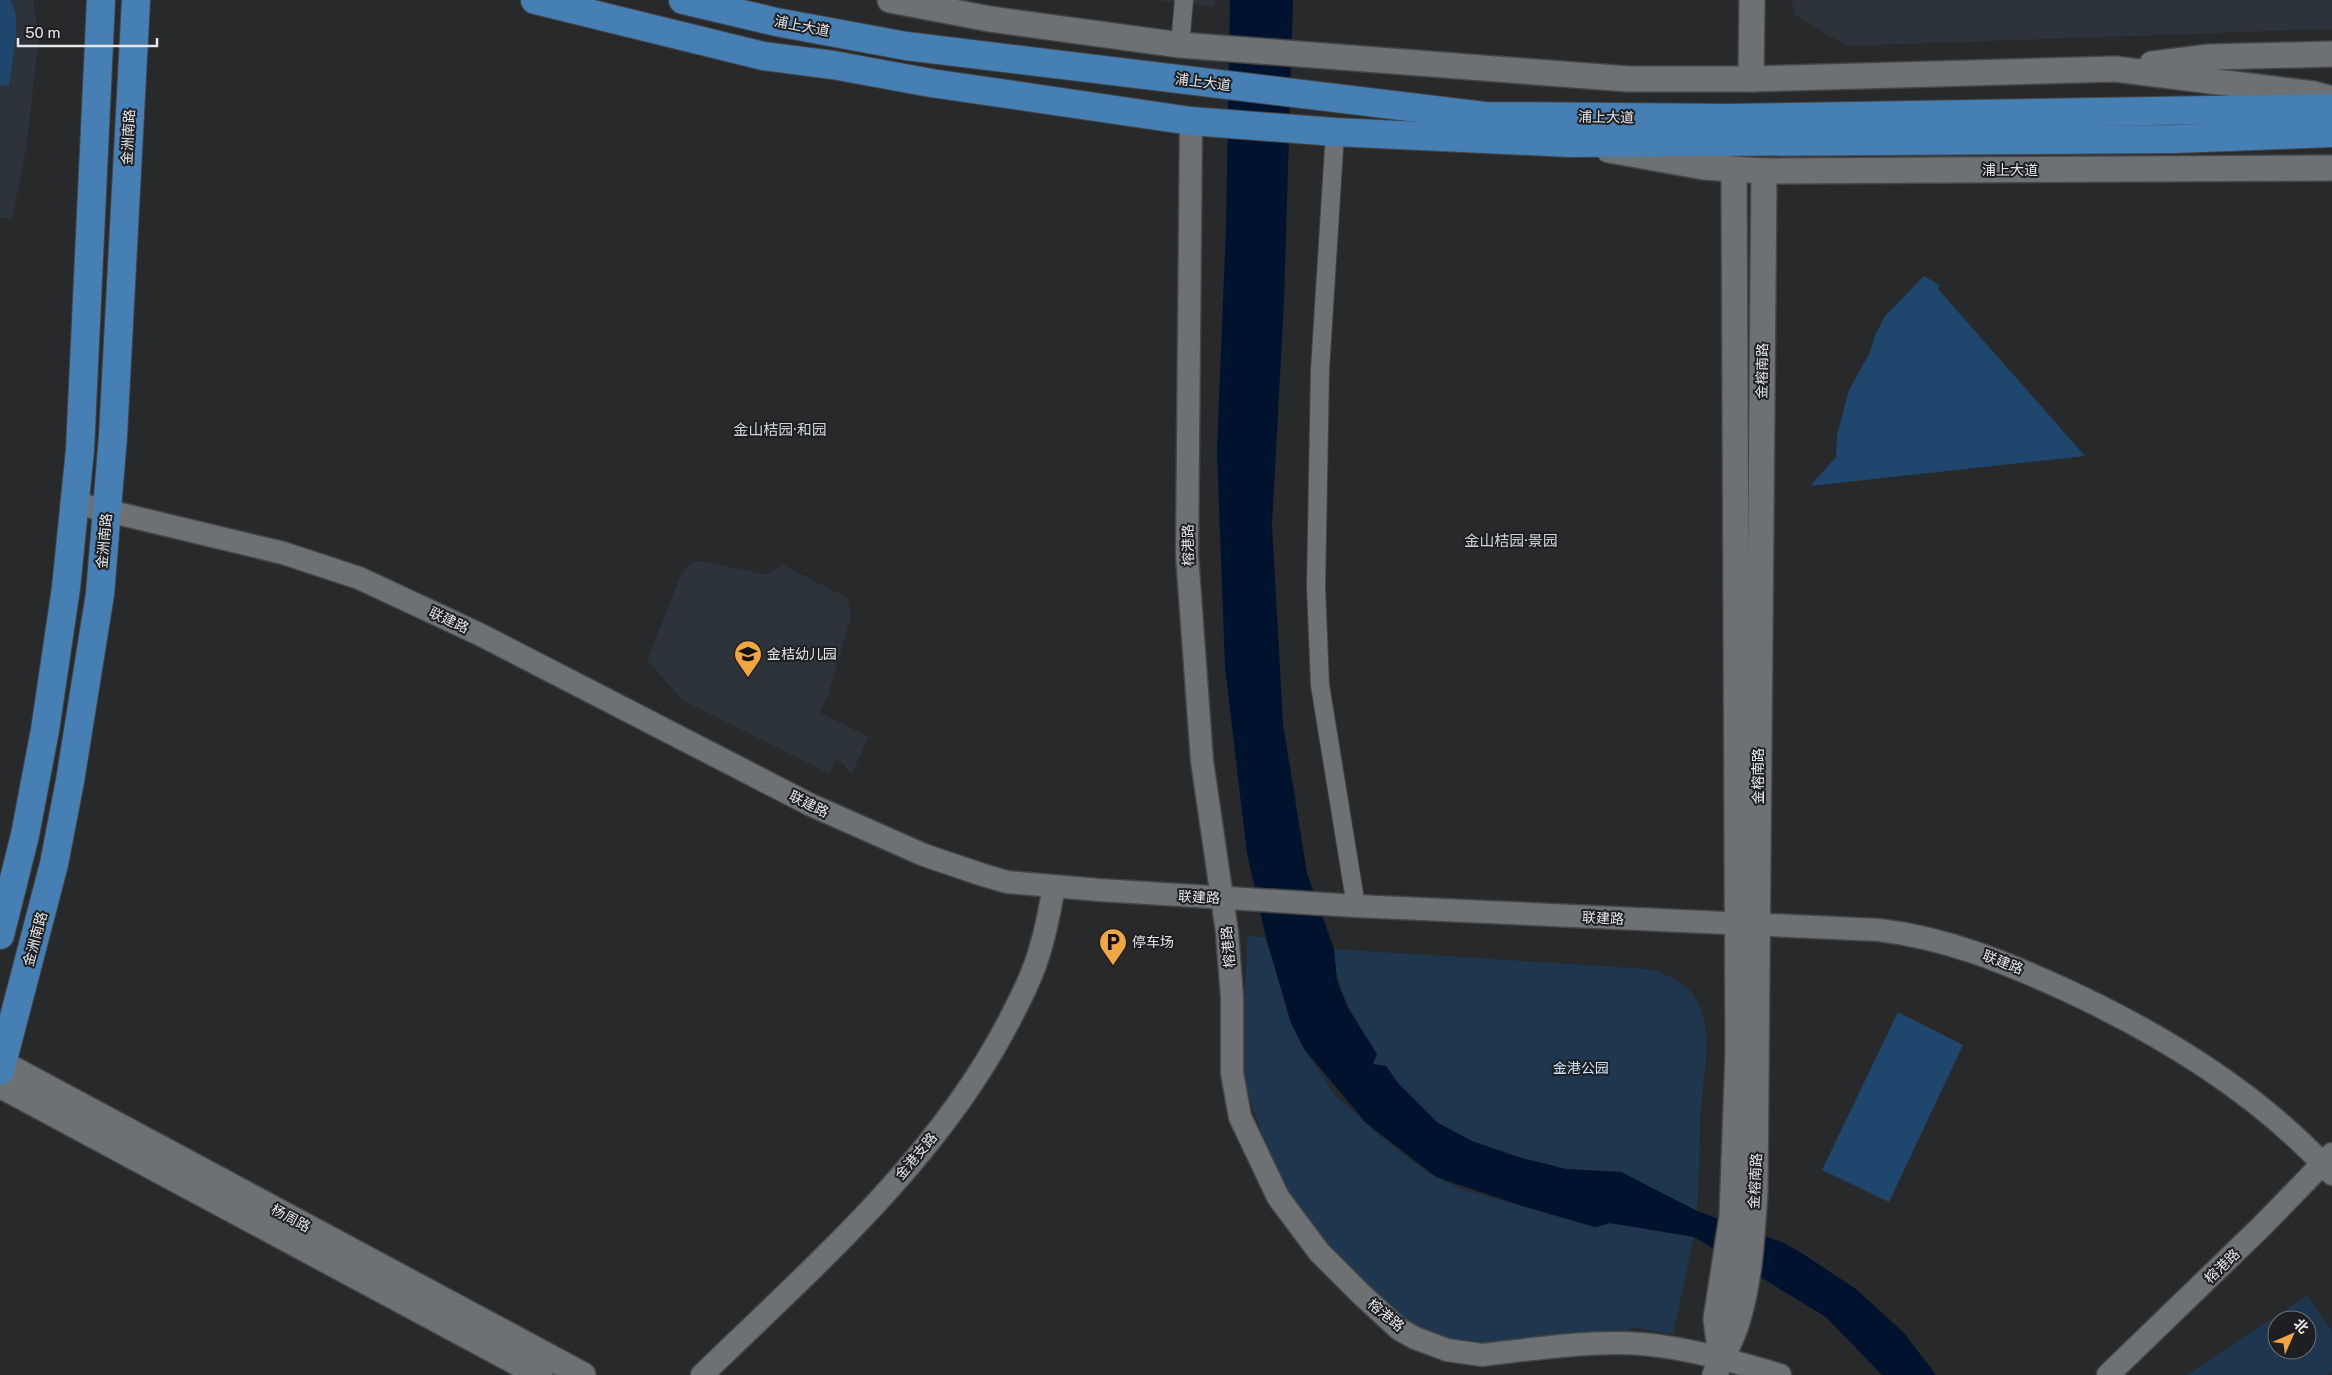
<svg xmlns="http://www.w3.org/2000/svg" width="2332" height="1375" viewBox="0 0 2332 1375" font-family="'Public Sans','Noto Sans SC',sans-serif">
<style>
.built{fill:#2d333a}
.green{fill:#1e364e;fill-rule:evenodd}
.water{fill:#00132e}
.building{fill:#1f466c}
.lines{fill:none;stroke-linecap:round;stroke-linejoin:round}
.minor-casing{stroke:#434547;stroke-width:20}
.tertiary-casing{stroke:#434547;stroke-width:25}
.secondary-casing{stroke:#434547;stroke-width:28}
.primary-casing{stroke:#434547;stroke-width:30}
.minor{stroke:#6e7173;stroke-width:18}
.tertiary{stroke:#6e7173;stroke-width:22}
.secondary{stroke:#6e7173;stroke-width:25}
.primary{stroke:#457fb4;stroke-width:28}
.labels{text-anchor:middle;stroke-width:4;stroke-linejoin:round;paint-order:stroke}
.street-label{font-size:14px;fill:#e6e7e9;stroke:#1d1f22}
.poi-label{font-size:14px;fill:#e6e7e9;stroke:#1d1f22;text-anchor:start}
.park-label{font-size:14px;fill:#cae2fc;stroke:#1d1f22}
.neighbourhood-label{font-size:15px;fill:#d1d4d7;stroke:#1d1f22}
</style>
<rect width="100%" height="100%" fill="#27292b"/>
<g class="built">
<path d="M0 0H33L39 37 26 149 12 219 0 217Z"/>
<path d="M1156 0H1215L1214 7Z"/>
<path d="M1791 0H2332V29L1846 46 1796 16Z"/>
<path d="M693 561 707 562 766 575 783 565 846 597 850 608V620L828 695 820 713 869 737 852 773 836 758 830 774 682 700 647 660 682 572Z"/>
</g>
<g class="green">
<path d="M1247 935 1266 938 1291 1023 1304 1049 1335 1095 1378 1134 1424 1170 1458 1188 1595 1227 1610 1223 1694 1237 1673 1334 1630 1327 1625 1336 1477 1346C1461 1343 1442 1340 1426 1332 1375 1304 1310 1229 1280 1179 1272 1165 1268 1149 1262 1133 1254 1112 1245 1090 1243 1068 1238 1024 1248 979 1247 935Z"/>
<path d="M1334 949 1648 969C1667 973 1689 984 1698 1002 1715 1038 1701 1085 1700 1123 1700 1152 1699 1181 1697 1211L1621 1172 1567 1169 1518 1157 1472 1141 1438 1123 1398 1083 1386 1066 1373 1065C1370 1056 1369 1046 1366 1038 1349 1005 1335 988 1334 949Z"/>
<path d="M2307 1295 2332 1332V1372L2328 1375H2187ZM2277 1320H2307V1350H2277Z"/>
</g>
<path class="water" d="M1230 0H1293L1284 301 1272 525 1283 724 1307 873 1334 949 1337 980 1348 1008 1377 1054 1373 1064 1386 1066 1398 1083 1438 1123 1472 1141 1518 1157 1566 1169 1621 1172 1697 1211 1784 1243 1800 1252 1856 1289 1904 1333 1936 1375H1882L1826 1317 1694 1237 1610 1223 1595 1227 1522 1206 1436 1177 1366 1123 1304 1049 1291 1023 1266 938 1247 853 1225 667 1217 450 1226 228Z"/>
<g class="building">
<path d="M0 0H11L16 15V35L9 86 0 85Z"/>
<path d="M1924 276 1940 285 1938 289 2085 456 1810 486 1836 457 1837 435 1849 390 1870 352 1875 335 1885 316Z"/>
<path d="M1898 1012 1963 1045 1889 1202 1822 1170Z"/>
</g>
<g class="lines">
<g class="minor-casing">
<g id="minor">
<path d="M1180 45 1184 0"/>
<path d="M1335 132 1320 370 1316 587 1320 685 1356 906"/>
</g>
</g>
<g class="tertiary-casing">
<g id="tertiary">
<path d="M1191 121 1187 555 1202 761 1227 932 1232 997V1073L1240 1117 1278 1197 1319 1252 1361 1294 1399 1329 1415 1338 1447 1350 1482 1355C1526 1350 1571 1343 1615 1343 1668 1342 1730 1360 1780 1375"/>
<path d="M75 503 283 553 359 578 479 634 811 805 924 855 983 875 1007 882 1099 890 1356 906 1879 930C1946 938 2005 962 2066 990 2163 1035 2260 1094 2332 1174"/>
<path d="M702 1375C813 1267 936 1161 1008 1023 1021 998 1034 973 1041 946 1047 927 1050 907 1054 887"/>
<path d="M2108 1375 2262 1226 2332 1154"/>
</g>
</g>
<g class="secondary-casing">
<g id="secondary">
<path d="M890 0 990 19 1180 45 1628 79H1751L2115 69 2314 94 2332 99"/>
<path d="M2152 64 2210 57 2332 54"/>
<path d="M1751 79 1752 0"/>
<path d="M1609 150 1704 167 1764 171 2332 168"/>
<path d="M0 1062 583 1375"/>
<path d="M0 1085 540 1375"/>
<path d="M1721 1357 1716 1319 1732 1217 1738 1053 1734 170"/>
<path d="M1715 1375C1721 1357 1732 1340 1737 1322 1750 1280 1752 1235 1755 1192L1764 171"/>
</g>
</g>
<g class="primary-casing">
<g id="primary">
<path d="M535 0 763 56 833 65 931 83 1191 121 1335 132 1570 143 2175 139 2332 133"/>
<path d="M683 0 776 22 906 46 1484 116 1728 118 2332 108"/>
<path d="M0 935 25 835 45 730 66 588 80 450 101 0"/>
<path d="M0 1071 54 864 70 781 100 594 113 436 136 0"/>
</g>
</g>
<use href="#minor" class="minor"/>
<use href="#tertiary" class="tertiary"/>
<use href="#secondary" class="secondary"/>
<use href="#primary" class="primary"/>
</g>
<defs>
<g id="school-pin" transform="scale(1.4375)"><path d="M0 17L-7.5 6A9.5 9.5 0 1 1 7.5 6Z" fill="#f1a63f" stroke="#1d1f22"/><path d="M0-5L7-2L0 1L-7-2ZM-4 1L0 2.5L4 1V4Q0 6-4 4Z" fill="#111"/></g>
<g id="parking-pin" transform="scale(1.4375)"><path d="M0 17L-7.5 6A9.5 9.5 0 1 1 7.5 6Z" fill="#f1a63f" stroke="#1d1f22"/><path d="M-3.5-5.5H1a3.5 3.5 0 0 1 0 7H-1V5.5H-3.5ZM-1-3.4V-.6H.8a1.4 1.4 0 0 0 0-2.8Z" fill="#111"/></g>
</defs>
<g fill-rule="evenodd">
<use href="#school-pin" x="748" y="654"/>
<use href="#parking-pin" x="1113" y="942"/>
</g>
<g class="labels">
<g class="street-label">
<text transform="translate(802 26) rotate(11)" y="5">浦上大道</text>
<text transform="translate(1203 82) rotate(7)" y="5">浦上大道</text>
<text transform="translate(1606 117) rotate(1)" y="5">浦上大道</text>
<text transform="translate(128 137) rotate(-87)" y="5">金洲南路</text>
<text x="2010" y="175">浦上大道</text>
<text transform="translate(1762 371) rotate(-89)" y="5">金榕南路</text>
<text transform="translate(104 541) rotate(-85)" y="5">金洲南路</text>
<text transform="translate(1188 545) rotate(-91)" y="5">榕港路</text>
<text transform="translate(449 620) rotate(25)" y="5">联建路</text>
<text transform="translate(1758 776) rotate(-90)" y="5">金榕南路</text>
<text transform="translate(809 804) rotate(26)" y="5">联建路</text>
<text transform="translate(1199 897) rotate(3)" y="5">联建路</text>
<text transform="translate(1603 918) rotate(3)" y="5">联建路</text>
<text transform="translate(35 939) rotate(-75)" y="5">金洲南路</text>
<text transform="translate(1228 947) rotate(-95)" y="5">榕港路</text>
<text transform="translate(2003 962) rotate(21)" y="5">联建路</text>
<text transform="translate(916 1156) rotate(-50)" y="5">金港支路</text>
<text transform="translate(1755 1181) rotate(-87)" y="5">金榕南路</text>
<text transform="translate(291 1218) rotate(28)" y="5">杨周路</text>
<text transform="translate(2222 1266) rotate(-44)" y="5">榕港路</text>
<text transform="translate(1386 1315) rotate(39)" y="5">榕港路</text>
</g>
<g class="poi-label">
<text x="767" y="659">金桔幼儿园</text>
<text x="1132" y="947">停车场</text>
</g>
<g class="park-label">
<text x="1581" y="1073">金港公园</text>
</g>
<g class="neighbourhood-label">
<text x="780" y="435">金山桔园·和园</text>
<text x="1511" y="546">金山桔园·景园</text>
</g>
</g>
<g transform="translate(2292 1335) rotate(45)"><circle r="24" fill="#1d1f22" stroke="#6d6f72"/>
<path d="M0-4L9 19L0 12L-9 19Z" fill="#f1a63f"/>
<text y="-8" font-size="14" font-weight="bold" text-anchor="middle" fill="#e6e7e9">北</text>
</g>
<path d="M18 38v8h139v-8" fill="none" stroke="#e6e7e9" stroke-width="2.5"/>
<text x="25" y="38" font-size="15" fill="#e6e7e9" stroke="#1d1f22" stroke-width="4" paint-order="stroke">50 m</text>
</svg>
